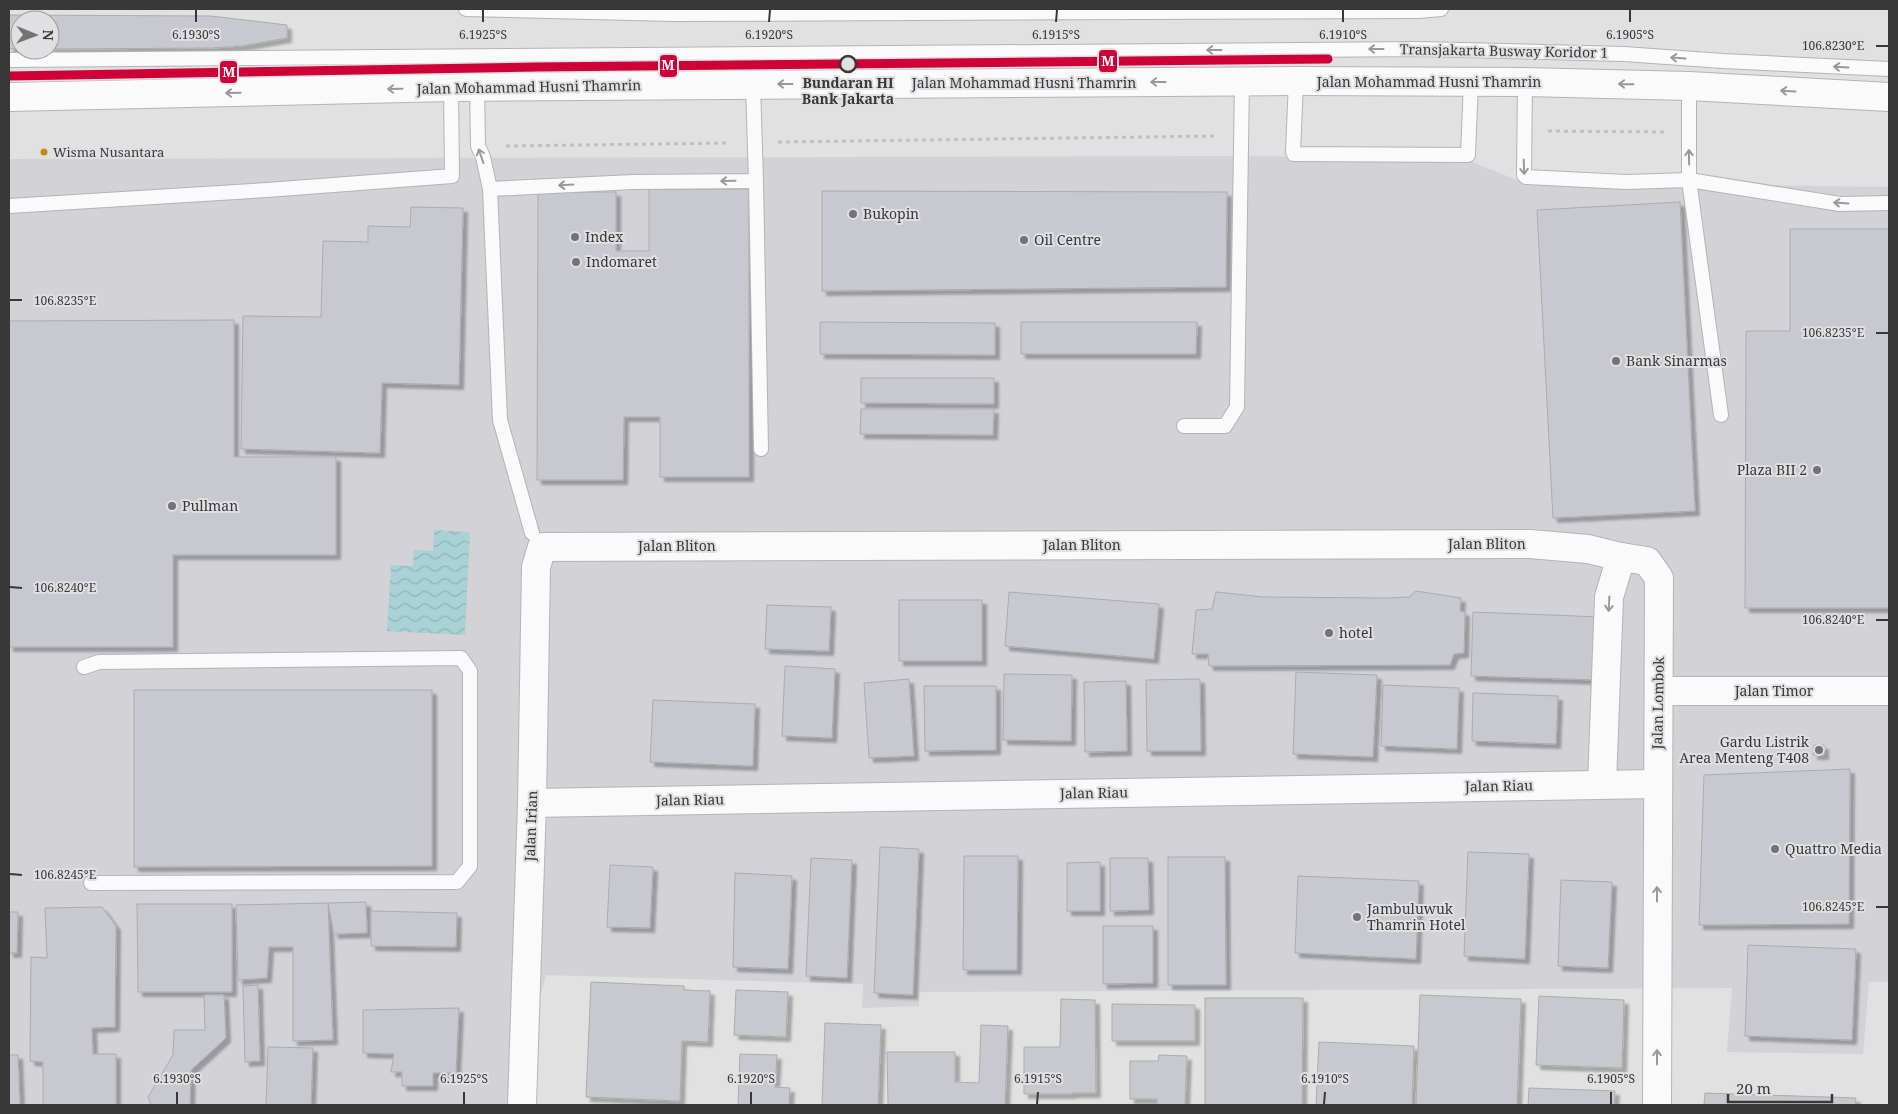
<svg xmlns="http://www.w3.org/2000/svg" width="1898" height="1114" viewBox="0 0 1898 1114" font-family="'Noto Serif',serif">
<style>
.built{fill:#d2d2d7}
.water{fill:url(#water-waves)}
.building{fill:#c8c8d0;stroke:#acacad;filter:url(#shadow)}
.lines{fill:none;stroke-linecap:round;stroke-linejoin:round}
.lane-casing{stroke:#b4b4b5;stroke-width:16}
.street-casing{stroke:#b4b4b5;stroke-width:30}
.primary-casing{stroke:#b4b4b5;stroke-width:30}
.path{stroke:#c0c0c1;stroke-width:3;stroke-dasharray:4 4;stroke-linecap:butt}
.lane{stroke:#fafafb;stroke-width:14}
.street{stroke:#fafafb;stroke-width:28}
.primary{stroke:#fafafb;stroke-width:28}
.metro-1-casing{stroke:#e0e0e3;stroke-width:12}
.metro-1{stroke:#ce0037;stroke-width:9}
.oneway{stroke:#99999a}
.ticks{fill:none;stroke:#383839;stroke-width:2}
.stop-dot{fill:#e0e0e3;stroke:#383839;stroke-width:2.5}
.bus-dot{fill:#c78a0e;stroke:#e0e0e3;stroke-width:2}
.poi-dot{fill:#737374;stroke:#e0e0e3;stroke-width:2}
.labels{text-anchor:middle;stroke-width:4;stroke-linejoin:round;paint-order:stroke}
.bus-label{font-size:13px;fill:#383839;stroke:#e0e0e3;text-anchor:start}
.street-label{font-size:14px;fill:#383839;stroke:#e0e0e3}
.stop-label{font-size:14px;font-weight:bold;fill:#383839;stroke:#e0e0e3}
.poi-label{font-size:14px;fill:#383839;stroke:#e0e0e3;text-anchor:start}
.ticks-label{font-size:12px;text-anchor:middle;fill:#383839;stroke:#e0e0e3;stroke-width:4;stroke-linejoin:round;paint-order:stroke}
.line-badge{stroke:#e0e0e3;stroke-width:2}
.badge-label{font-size:14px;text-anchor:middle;font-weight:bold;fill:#fff}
</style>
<defs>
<pattern id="water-waves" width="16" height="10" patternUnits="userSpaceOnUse" patternTransform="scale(1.25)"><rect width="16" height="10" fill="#a9d1d6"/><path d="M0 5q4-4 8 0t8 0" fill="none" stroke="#92b4b8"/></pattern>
<filter id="shadow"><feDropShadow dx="4.5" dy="4.5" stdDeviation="1" flood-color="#0004"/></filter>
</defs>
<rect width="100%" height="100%" fill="#e1e1e2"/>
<path class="built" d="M1240 156 1425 158 1467 160 1522 182 1889 187V982H1869L1863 1054 1727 1052 1732 988 919 992V1006L862 1008 863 984 546 975 511 1105H9V159Z"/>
<path class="water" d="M434 530 470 532 465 635 387 631 391 565 413 566 414 550 433 551Z"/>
<g class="building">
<path d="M9 15 211 16 287 25V38L242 46 212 48 50 49V20H20V49H9Z"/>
<path d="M649 189H749V477H660V417H624L623 480H537L538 192H616V251H649Z"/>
<path d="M822 191 1227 192 1226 287 822 291Z"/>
<path d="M1680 202 1695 511 1553 518 1537 210Z"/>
<path d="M411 207 463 208 459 385 382 383 380 453 241 449 243 316 321 317 323 241 368 242V226L410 227Z"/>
<path d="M1790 229H1889V608H1745L1746 331H1790Z"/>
<path d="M234 320V457H336V555H173V647H9V321Z"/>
<path d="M820 322 995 323V355L820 354Z"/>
<path d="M1021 322H1197L1196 354H1021Z"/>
<path d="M861 378H994V404L861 403Z"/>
<path d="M861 409H994L993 435 860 434Z"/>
<path d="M1416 591 1461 598 1460 611 1465 612 1464 653 1454 654 1450 665 1209 666 1208 654H1192L1196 610 1212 609 1216 592 1264 597 1389 598 1409 597Z"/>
<path d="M1009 592 1159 604 1154 659 1005 646Z"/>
<rect x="899" y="600" width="83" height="61"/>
<path d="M767 605 831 607 829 651 765 649Z"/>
<path d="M1473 612 1601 617 1599 680 1471 676Z"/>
<path d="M785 666 835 669 832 738 782 736Z"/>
<path d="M1296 672 1377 675 1373 757 1293 754Z"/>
<path d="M1004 674 1072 675 1071 741 1003 740Z"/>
<path d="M909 679 914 756 869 758 864 683Z"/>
<path d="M1200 679 1201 751H1147L1146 680Z"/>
<path d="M1126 681 1127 751 1085 752 1084 682Z"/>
<path d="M1383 685 1459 688 1457 749 1381 746Z"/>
<path d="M924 686H996V750L925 751Z"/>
<path d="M134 690H432V866L134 867Z"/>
<path d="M1473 693 1558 696 1556 744 1472 741Z"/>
<path d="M653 700 755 704 753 766 650 762Z"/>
<path d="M1814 745H1824V755H1813Z"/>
<path d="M1850 769 1849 924 1699 925 1704 775Z"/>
<path d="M880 847 919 849 913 995 874 993Z"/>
<path d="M1468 852 1529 854 1525 959 1464 956Z"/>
<path d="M964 856H1018L1017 970H963Z"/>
<path d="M1168 857H1225L1226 985H1168Z"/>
<path d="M811 858 852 860 847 978 806 976Z"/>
<path d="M1110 858H1148L1149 910 1110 911Z"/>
<path d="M1100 862V911H1067V863Z"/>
<path d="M610 865 653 867 650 928 607 927Z"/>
<path d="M735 873 792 876 788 969 733 967Z"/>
<path d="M1298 876 1419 881 1416 959 1295 953Z"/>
<path d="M1561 880 1612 882 1608 968 1558 966Z"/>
<path d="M366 902 367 933 334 934 328 903Z"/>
<path d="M328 903 333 1040 293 1041V947H269L267 978 238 980 236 905Z"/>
<path d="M137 904H232V992H138Z"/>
<path d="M102 907 116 926 115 1027 92 1028 93 1054H116V1105H43V1062L30 1061 31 957 47 958 45 908Z"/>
<path d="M371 911 457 913 456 947 371 946Z"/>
<path d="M9 912H18L17 953H9Z"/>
<path d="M1103 926H1153V983L1103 984Z"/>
<path d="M1748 945 1856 949 1852 1040 1745 1036Z"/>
<path d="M591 982 684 986V990L710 991 708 1042 682 1041 680 1101 586 1097Z"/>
<path d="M258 985 260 1061 245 1062 243 986Z"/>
<path d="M736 990 788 992 786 1037 734 1035Z"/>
<path d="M204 995H224L226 1038 191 1070 190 1105H151L148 1097 173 1055 174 1030H205Z"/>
<path d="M1420 995 1521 999 1517 1105H1416Z"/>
<path d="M1539 996 1624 1000 1622 1068 1536 1065Z"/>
<path d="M1205 998H1303L1302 1105H1205Z"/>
<path d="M1061 999 1095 1000 1096 1093H1072V1094H1024V1047H1060Z"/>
<path d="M1112 1004 1195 1005V1041H1112Z"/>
<path d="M459 1008 456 1073H433V1086H402V1072H391L394 1054 363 1053V1010Z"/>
<path d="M825 1023 881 1025 878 1105H822Z"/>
<path d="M981 1025 1008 1026 1005 1105H888L887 1052H955V1082L979 1083Z"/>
<path d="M1319 1042 1414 1046 1412 1105H1316Z"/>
<path d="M268 1047 313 1048 311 1105H266Z"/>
<path d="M740 1054 777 1055 775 1087 790 1088 789 1105H738Z"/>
<path d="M9 1055H18L20 1105H9Z"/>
<path d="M1159 1055 1187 1056 1185 1105H1157V1099H1130V1061H1158Z"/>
<path d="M1529 1088 1615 1091 1614 1105H1528Z"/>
<path d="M1705 1093 1856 1098 1855 1105H1704Z"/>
</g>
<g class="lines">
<g class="lane-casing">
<g id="lane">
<path d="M466 9 673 14 1419 11 1441 9"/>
<path d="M9 60 1418 49 1624 54 1723 61 1889 69"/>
<path d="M1296 81 1293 152 1294 154 1468 155 1471 82"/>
<path d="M1525 82 1524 175 1526 177 1626 182 1689 180V86"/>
<path d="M477 87 478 146 483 157 490 189 500 420 532 533"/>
<path d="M756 181 761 449"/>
<path d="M490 189 633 182 756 181 753 85"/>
<path d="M9 206 267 190 452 176 451 87"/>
<path d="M1721 415 1689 180 1840 204 1889 203"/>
<path d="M1184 426H1225L1237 407 1242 81"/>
<path d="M84 667 99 662 461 658 470 671V866L457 882 91 883"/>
</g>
</g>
<g class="street-casing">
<g id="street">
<path d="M1659 691H1889"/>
<path d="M1602 784 1609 597 1621 557"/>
<path d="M532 803 1657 784"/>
<path d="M522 1105 532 803 536 567 542 547 1530 544 1588 549 1621 557 1647 561 1659 578 1657 1105"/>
</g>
</g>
<g class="primary-casing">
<path id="primary" d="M9 97 451 87 1296 81 1525 82 1689 86 1889 97"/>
</g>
<g class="path">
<path d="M1548 131 1664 132"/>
<path d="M778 142 1217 136"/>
<path d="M506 146 729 143"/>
</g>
<use href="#lane" class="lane"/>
<use href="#street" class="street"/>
<use href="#primary" class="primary"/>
<g class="metro-1-casing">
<path id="metro-1" d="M9 76 536 67 1328 59"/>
</g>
<use href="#metro-1" class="metro-1"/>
</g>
<defs><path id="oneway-shaft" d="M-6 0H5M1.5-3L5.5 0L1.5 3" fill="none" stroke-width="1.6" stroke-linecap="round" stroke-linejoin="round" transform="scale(1.25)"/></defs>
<g class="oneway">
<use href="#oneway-shaft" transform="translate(1376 49) rotate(180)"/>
<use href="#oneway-shaft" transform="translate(1214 50) rotate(180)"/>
<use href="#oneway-shaft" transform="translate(1678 58) rotate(-176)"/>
<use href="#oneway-shaft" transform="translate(1841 67) rotate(-177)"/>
<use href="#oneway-shaft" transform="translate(1158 82) rotate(180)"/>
<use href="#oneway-shaft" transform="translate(785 84) rotate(180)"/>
<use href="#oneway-shaft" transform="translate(1626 84) rotate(-179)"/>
<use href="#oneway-shaft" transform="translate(395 89) rotate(179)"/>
<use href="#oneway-shaft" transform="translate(1788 91) rotate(-177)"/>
<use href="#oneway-shaft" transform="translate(233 93) rotate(179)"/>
<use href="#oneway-shaft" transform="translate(481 156) rotate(-109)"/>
<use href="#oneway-shaft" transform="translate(1689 157) rotate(-91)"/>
<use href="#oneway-shaft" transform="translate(1524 167) rotate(88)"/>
<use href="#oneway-shaft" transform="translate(728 181) rotate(179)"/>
<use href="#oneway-shaft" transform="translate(566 185) rotate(177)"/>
<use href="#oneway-shaft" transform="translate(1841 203) rotate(-176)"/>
<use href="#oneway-shaft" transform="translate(1609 604) rotate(93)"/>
<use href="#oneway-shaft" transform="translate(1657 894) rotate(-90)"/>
<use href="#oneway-shaft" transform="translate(1657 1057) rotate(-90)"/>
</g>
<path class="ticks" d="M196 22V10M483 22V10M769 22 770 10M1056 22 1057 10M1343 22V10M1630 22V10M1876 46H1888M10 300H22M1876 333H1888M10 587 22 588M1876 620H1888M10 874 22 875M1876 907H1888M177 1104V1092M464 1104V1092M751 1104V1092M1037 1104 1038 1092M1324 1104 1325 1092M1611 1104V1092"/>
<circle class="stop-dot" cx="848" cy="64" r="8"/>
<circle class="bus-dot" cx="44" cy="152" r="4.5"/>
<g class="poi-dot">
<circle cx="853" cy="214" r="5"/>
<circle cx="575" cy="237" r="5"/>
<circle cx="1024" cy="240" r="5"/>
<circle cx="576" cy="262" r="5"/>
<circle cx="1616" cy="361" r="5"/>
<circle cx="1817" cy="470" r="5"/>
<circle cx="172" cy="506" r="5"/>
<circle cx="1329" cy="633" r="5"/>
<circle cx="1819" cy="750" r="5"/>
<circle cx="1775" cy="849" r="5"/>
<circle cx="1357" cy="917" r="5"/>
</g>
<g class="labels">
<g class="bus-label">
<text x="53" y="157">Wisma Nusantara</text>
</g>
<g class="street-label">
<text transform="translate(1504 51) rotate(1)" y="5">Transjakarta Busway Koridor 1</text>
<text x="1429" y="87">Jalan Mohammad Husni Thamrin</text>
<text x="1024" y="88">Jalan Mohammad Husni Thamrin</text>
<text transform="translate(529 87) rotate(-1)" y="5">Jalan Mohammad Husni Thamrin</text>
<text x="1487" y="549">Jalan Bliton</text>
<text x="1082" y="550">Jalan Bliton</text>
<text x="677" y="551">Jalan Bliton</text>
<text x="1774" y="696">Jalan Timor</text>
<text transform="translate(1658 703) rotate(-89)" y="5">Jalan Lombok</text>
<text transform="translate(1499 786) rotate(-1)" y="5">Jalan Riau</text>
<text transform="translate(1094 793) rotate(-1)" y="5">Jalan Riau</text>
<text transform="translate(690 800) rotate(-1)" y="5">Jalan Riau</text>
<text transform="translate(531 826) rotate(-88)" y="5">Jalan Irian</text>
</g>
<g class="stop-label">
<text x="848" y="88">Bundaran HI<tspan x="848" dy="16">Bank Jakarta</tspan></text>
</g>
<g class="poi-label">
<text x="863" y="219">Bukopin</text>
<text x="585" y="242">Index</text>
<text x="1034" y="245">Oil Centre</text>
<text x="586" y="267">Indomaret</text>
<text x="1626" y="366">Bank Sinarmas</text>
<text x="1807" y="475" text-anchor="end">Plaza BII 2</text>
<text x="182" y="511">Pullman</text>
<text x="1339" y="638">hotel</text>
<text x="1809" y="747" text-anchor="end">Gardu Listrik<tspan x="1809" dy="16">Area Menteng T408</tspan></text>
<text x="1785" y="854">Quattro Media</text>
<text x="1367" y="914">Jambuluwuk<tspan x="1367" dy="16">Thamrin Hotel</tspan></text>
</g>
</g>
<g class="ticks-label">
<text x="196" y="39">6.1930°S</text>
<text x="483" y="39">6.1925°S</text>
<text x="769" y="39">6.1920°S</text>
<text x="1056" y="39">6.1915°S</text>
<text x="1343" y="39">6.1910°S</text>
<text x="1630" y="39">6.1905°S</text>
<text x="1833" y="50">106.8230°E</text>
<text x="65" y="305">106.8235°E</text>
<text x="1833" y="337">106.8235°E</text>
<text x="65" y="592">106.8240°E</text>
<text x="1833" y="624">106.8240°E</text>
<text x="65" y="879">106.8245°E</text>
<text x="1833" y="911">106.8245°E</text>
<text x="177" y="1083">6.1930°S</text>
<text x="464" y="1083">6.1925°S</text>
<text x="751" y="1083">6.1920°S</text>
<text x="1038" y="1083">6.1915°S</text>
<text x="1325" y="1083">6.1910°S</text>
<text x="1611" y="1083">6.1905°S</text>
</g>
<g class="line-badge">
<rect x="1098" y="49" width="20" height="24" rx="5" fill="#ce0037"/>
<rect x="659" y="54" width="19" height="24" rx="5" fill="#ce0037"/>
<rect x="219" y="60" width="19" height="24" rx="5" fill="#ce0037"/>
</g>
<g class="badge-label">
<text x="1108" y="66">M</text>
<text x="668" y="70">M</text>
<text x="229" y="77">M</text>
</g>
<rect width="1898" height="1114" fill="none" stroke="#383839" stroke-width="20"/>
<g transform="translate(35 35) rotate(91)"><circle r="24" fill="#e0e0e3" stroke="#9d9d9f"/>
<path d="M0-4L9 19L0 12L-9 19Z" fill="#737374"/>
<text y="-8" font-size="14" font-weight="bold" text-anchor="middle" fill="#383839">N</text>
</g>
<path d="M1728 1094v8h104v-8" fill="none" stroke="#383839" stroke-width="2.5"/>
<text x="1736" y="1094" font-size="15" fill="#383839" stroke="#e0e0e3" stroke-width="4" paint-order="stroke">20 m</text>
</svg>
